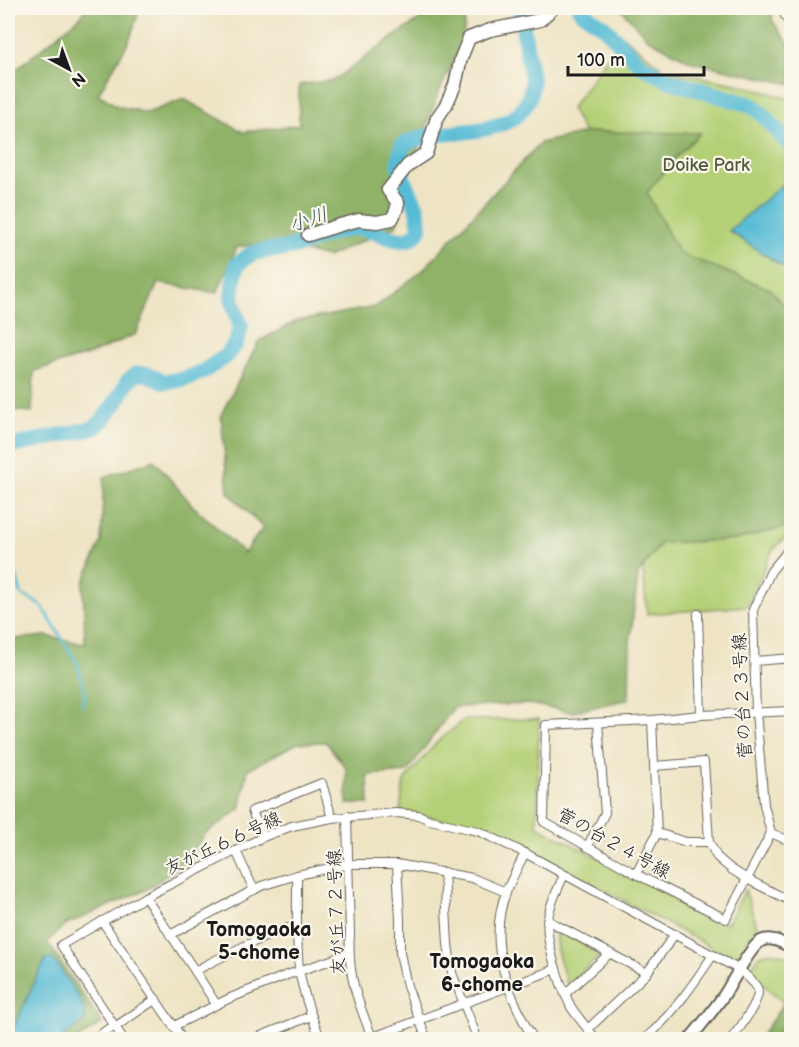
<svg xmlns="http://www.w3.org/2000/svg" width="799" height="1047" viewBox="0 0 799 1047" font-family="'Balsamiq Sans','Klee One',sans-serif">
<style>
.green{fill:#b4d076;stroke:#687649;stroke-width:1.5}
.forest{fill:#8fb267;stroke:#566742;stroke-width:1.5}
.water{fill:#57bbd5;stroke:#3a6c78;stroke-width:1.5}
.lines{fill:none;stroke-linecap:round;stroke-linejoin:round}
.stream{stroke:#57bbd5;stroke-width:3}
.river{stroke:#57bbd5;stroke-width:16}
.street-casing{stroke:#666257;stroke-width:10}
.secondary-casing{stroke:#666257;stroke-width:14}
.primary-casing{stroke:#666257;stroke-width:15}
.street{stroke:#fff;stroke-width:8}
.secondary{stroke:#fff;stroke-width:10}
.primary{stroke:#fff;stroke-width:12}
.labels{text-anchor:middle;stroke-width:4.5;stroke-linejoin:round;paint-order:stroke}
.park-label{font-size:18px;fill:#515b3c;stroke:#fbf7ec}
.street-label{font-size:18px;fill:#1c1c1c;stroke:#fbf7ec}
.water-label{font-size:20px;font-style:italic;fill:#345c66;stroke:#fbf7ec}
.neighbourhood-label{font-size:20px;font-weight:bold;fill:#1c1c1c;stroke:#fbf7ec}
</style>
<rect width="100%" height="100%" fill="#fbf7ec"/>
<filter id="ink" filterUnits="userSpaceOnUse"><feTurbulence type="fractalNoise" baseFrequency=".0167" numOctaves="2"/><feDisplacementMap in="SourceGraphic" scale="12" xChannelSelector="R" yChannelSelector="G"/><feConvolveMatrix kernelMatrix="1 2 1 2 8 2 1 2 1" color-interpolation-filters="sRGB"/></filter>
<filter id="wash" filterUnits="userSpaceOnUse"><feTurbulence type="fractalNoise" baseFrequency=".008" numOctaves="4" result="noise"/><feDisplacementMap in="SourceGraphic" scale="24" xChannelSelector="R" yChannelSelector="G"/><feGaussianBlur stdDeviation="1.35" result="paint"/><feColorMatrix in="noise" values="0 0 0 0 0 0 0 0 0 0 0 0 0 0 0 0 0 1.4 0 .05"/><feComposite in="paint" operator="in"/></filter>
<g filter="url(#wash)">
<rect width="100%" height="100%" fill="#eee4c4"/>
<g class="green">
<path d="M623 36 665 70 741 85 791 99V532L772 551 748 606 647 614 640 537 615 193 571 108Z"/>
<path d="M539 719 537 826 727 924 745 890 757 926 735 960 519 845 483 828 400 811 404 781 436 743 464 720Z"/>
<path d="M555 929 601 955 567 985 557 950Z"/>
<path d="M771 952 785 955 791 958V1009L767 988 750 969 760 955Z"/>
</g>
<g class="forest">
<path d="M87 8H140L129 41 98 94 117 106 147 113 184 99 243 132 299 125V85L334 80 393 37 430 13 431 8H466L463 43 438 94 409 174 396 226 327 257 268 243 237 247 217 293 158 283 136 334 91 354 34 371 32 412 8 410V82L12 73 80 17Z"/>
<path d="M628 8H773L772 20 791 47V84L692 62 648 39 621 9Z"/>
<path d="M589 132 700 133 673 160 647 193 679 253 770 289 791 314V520L782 528 735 540 661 543 638 574 630 643 629 699 572 712 529 704 454 707 407 772 368 775 369 804H347L346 768 326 742 298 743 248 769 240 809 204 835 189 860 145 890 65 925 47 942 102 1023 78 1039H8V634L15 639 46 636 85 644 83 584 101 542 104 477 154 460 193 506 244 553 263 528 228 492 221 415 259 341 297 321 375 307 422 271 540 143Z"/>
<path d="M784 1003 791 1009V1014L774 1039H759Z"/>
</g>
<g class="water">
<path d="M791 177V272L729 231Z"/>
<path d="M47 958 53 959C61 970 84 1000 85 1013 86 1016 84 1019 84 1022L60 1039H14L10 1033C24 1009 32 982 47 958Z"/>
</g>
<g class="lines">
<path class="stream" d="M8 559 15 571 21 594 42 606 78 665 85 695 82 705"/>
<g class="river">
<path d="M579 8 581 11 604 27 641 65 670 81 751 105 762 114 792 147"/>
<path d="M8 447 94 428 103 420 118 399 128 381 136 374H147L164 382 184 379 202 372 225 357 236 343 241 326C229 298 231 293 237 265 242 261 247 256 252 254 266 248 283 251 297 246 317 240 338 227 359 228 375 229 402 249 415 235 418 233 419 230 420 228L417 208 400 171 399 162 402 145C411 141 419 138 428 136 466 129 527 136 532 84 533 76 529 66 528 57 525 41 522 24 521 8"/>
</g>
</g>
</g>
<g filter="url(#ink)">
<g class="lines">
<g class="street-casing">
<g id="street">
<path d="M781 8 792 28"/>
<path d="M792 546 771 571 753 610 756 712 764 805 771 833 792 842"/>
<path d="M786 552 792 559"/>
<path d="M698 614 701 715"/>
<path d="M754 661 792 658"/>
<path d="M655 766 704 762 709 842 717 857 731 869 747 879 792 902"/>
<path d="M347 816 350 934C347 976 358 1002 373 1040"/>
<path d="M657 833 686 842H709"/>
<path d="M771 833 726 919 636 874 544 822 546 725 652 720 701 715 792 711"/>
<path d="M263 837 252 811 322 783 332 818"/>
<path d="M587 847 605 813 598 723"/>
<path d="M236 851 254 890"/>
<path d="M525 853C519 865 512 878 507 890 491 929 500 971 517 1007 522 1019 527 1030 535 1040"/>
<path d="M397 864 400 919V953L407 986 427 1040"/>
<path d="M444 872 448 944 452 973 478 1040"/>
<path d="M636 874 657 833 652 720"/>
<path d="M297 875C297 906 296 937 299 968 302 991 312 1018 321 1040"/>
<path d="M564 875C558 889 550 903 548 918 544 940 561 987 571 1007 578 1018 588 1029 597 1040"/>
<path d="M145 897 195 971 216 1004"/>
<path d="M547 920 647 973"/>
<path d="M102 921 183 1040"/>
<path d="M170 935 261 886 297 875 349 864H397L472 878 506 892"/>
<path d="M195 971C228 953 261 937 297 925"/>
<path d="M566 993 610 953"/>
<path d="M174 1026 228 999 287 975 349 954"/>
<path d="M588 1029 646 974 675 934"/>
<path d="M368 1039 556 969"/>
<path d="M93 1040 108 1029 115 1027 156 999"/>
<path d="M124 1040 61 945 145 897 263 837 292 826 332 818 396 813 418 815 430 820 478 831 525 853 740 970C744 974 758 985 758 991 759 1002 738 1031 730 1040"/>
<path d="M251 1040 311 1016"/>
<path d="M644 1040C672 1015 693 985 713 955"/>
</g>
</g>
<g class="secondary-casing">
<path id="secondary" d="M689 1040C701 1025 713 1011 724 995 732 983 750 947 761 941 771 936 783 943 792 948"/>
</g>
<g class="primary-casing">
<path id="primary" d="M308 235 340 225 359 220 377 222 392 219 396 211 398 203 388 190 408 165 426 153 437 118 446 105 455 85 461 58 469 38 490 30 540 20 553 8"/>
</g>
<use href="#street" class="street"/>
<use href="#secondary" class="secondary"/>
<use href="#primary" class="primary"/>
</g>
</g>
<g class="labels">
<g class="park-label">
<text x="706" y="171">Doike Park</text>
</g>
<g class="street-label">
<text transform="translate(742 696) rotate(-93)" y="6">菅の台２３号線</text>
<text transform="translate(223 843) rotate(-25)" y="6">友が丘６６号線</text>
<text transform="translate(614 843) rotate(29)" y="6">菅の台２４号線</text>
<text transform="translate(336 912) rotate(-92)" y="6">友が丘７２号線</text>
</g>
<g class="water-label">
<text transform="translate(308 219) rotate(-18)" y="7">小川</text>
</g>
<g class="neighbourhood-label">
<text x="259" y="936">Tomogaoka<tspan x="259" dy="23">5-chome</tspan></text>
<text x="482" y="968">Tomogaoka<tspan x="482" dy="23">6-chome</tspan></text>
</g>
</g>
<rect width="799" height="1047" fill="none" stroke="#fbf7ec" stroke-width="30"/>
<g transform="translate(69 69) rotate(139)" stroke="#fbf7ec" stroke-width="4.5" paint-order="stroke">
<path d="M0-4.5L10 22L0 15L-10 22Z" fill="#1c1c1c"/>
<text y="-9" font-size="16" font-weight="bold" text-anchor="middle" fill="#1c1c1c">N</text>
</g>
<path d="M568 66v9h136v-9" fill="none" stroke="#1c1c1c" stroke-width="3"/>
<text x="577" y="66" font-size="18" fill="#1c1c1c" stroke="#fbf7ec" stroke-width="4.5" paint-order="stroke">100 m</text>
</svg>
